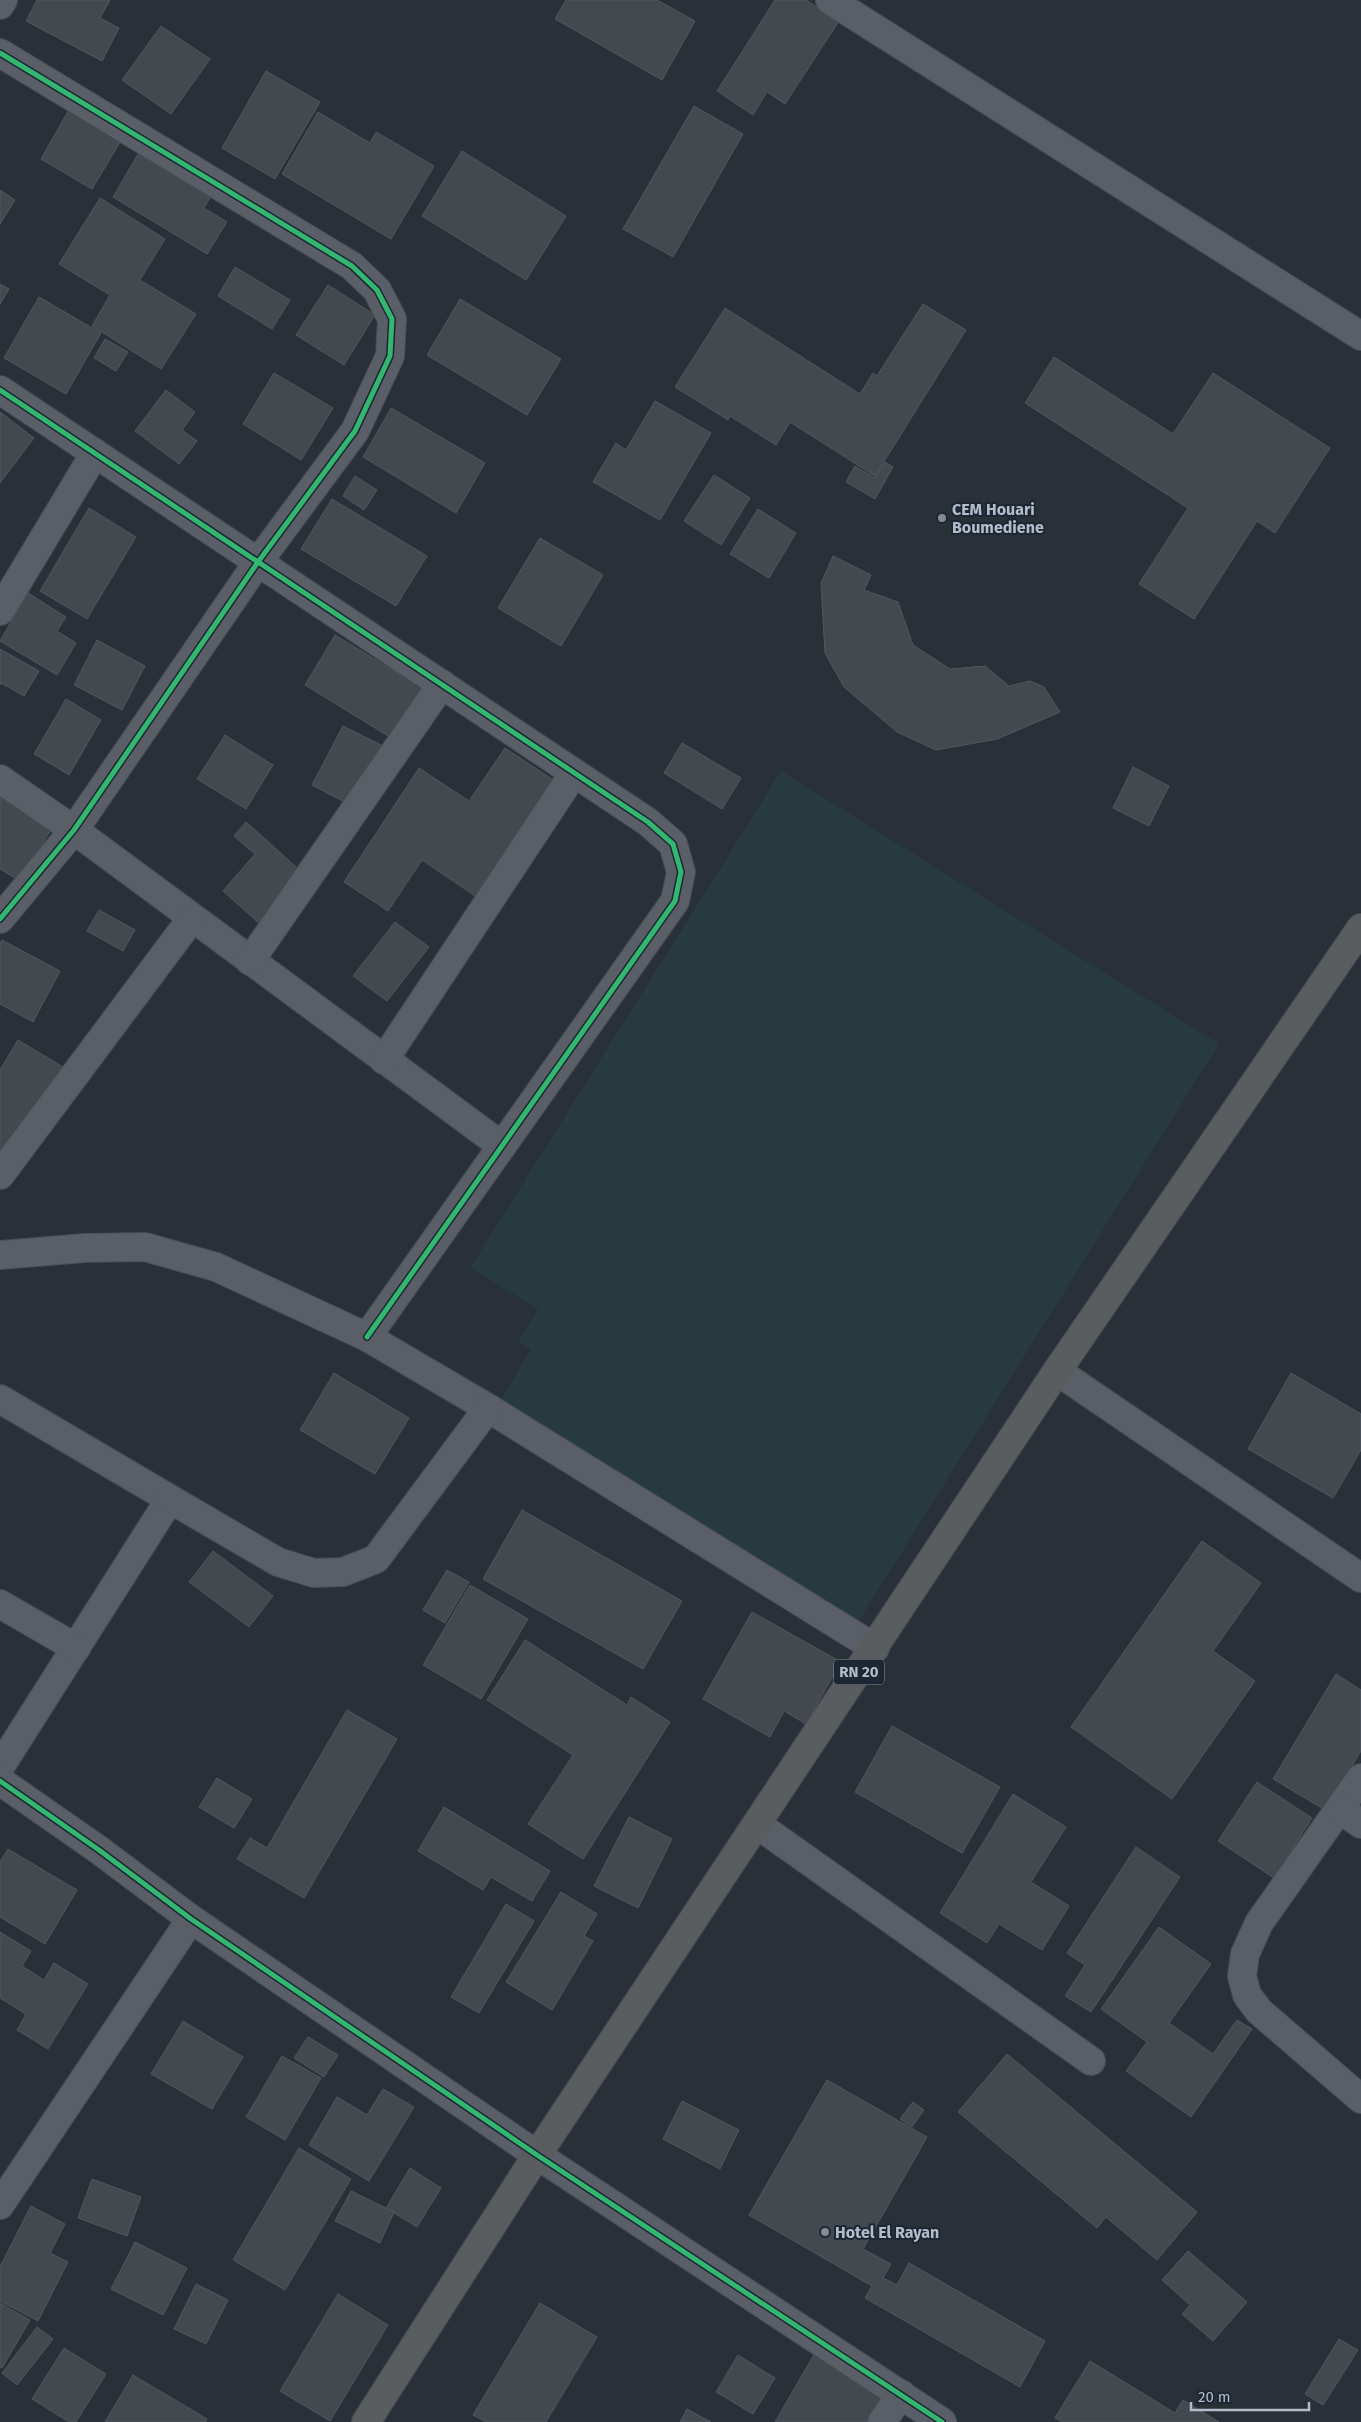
<svg xmlns="http://www.w3.org/2000/svg" width="1361" height="2422" viewBox="0 0 1361 2422" font-family="'Fira Sans',sans-serif">
<style>
.green{fill:#273a3e}
.building{fill:#444950;stroke:#52575f}
.lines{fill:none;stroke-linecap:round;stroke-linejoin:round}
.minor-casing{stroke:#484c53;stroke-width:30}
.highway-casing{stroke:#474c53;stroke-width:30}
.minor{stroke:#5a5e66;stroke-width:28}
.highway{stroke:#5a5d60;stroke-width:28}
.cycleway-casing{stroke:#1d2633;stroke-width:8}
.cycleway{stroke:#33b770;stroke-width:5}
.poi-dot{fill:#848b96;stroke:#1d2633;stroke-width:2}
.labels{text-anchor:middle;stroke-width:4;stroke-linejoin:round;paint-order:stroke}
.shield{fill:#1d2633;stroke:#878f9c;stroke-width:1}
.shield-label{font-size:15px;font-weight:bold;fill:#b4bcc9}
.poi-label{font-size:16px;font-weight:bold;fill:#b4bcc9;stroke:#1d2633;text-anchor:start}
</style>
<rect width="100%" height="100%" fill="#2a3038"/>
<path class="green" d="M781 771 1219 1044 857 1624 500 1401 531 1349 518 1341 538 1309 470 1268Z"/>
<g class="building">
<path d="M37 0H110L100 18 119 28 102 61 26 21Z"/>
<path d="M566 0H657L695 21 662 80 555 19Z"/>
<path d="M775 0H806L839 21 785 104 767 92 753 115 717 91Z"/>
<path d="M161 26 210 59 171 114 122 80Z"/>
<path d="M266 71 320 102 275 179 222 148Z"/>
<path d="M75 99 128 129 92 189 41 159Z"/>
<path d="M694 106 743 134 673 257 623 229Z"/>
<path d="M318 112 370 143 376 132 434 166 391 239 282 174Z"/>
<path d="M144 144 216 188 204 208 227 222 207 254 113 197Z"/>
<path d="M462 151 566 216 526 280 422 216Z"/>
<path d="M0 190 15 200 0 224Z"/>
<path d="M100 198 165 239 140 280 196 314 161 369 92 326 110 295 59 264Z"/>
<path d="M235 267 290 300 272 329 218 296Z"/>
<path d="M0 284 9 289 0 304Z"/>
<path d="M328 285 375 315 344 365 296 335Z"/>
<path d="M39 297 101 333 66 394 4 358Z"/>
<path d="M460 299 561 359 527 415 427 355Z"/>
<path d="M923 304 966 330 875 476 790 422 776 445 730 416 728 420 675 387 725 308 860 394 873 373 877 376Z"/>
<path d="M105 339 128 352 116 371 94 358Z"/>
<path d="M1054 357 1173 434 1213 373 1330 448 1275 533 1257 521 1194 619 1139 584 1188 508 1025 403Z"/>
<path d="M274 373 333 408 301 460 243 424Z"/>
<path d="M166 390 195 412 182 430 197 441 179 464 135 431Z"/>
<path d="M655 401 711 433 660 520 593 482 616 443 626 450Z"/>
<path d="M391 408 485 463 456 513 363 457Z"/>
<path d="M0 412 34 438 0 483Z"/>
<path d="M885 462 893 467 875 499 846 482 855 466 875 478Z"/>
<path d="M714 475 750 498 721 545 684 521Z"/>
<path d="M355 476 377 490 364 510 343 496Z"/>
<path d="M332 499 427 556 396 606 301 549Z"/>
<path d="M89 508 136 537 87 619 40 591Z"/>
<path d="M758 509 796 533 769 578 730 554Z"/>
<path d="M540 538 603 575 561 646 498 608Z"/>
<path d="M833 556 871 575 864 590 898 602 913 645 950 669 985 666 1009 686 1030 681 1044 687 1060 712 997 739 936 750 897 732 844 687 825 653 821 583Z"/>
<path d="M28 593 66 617 57 631 76 643 57 675 0 641Z"/>
<path d="M335 635 429 692 398 742 305 685Z"/>
<path d="M97 640 145 666 122 710 74 685Z"/>
<path d="M0 649 39 671 24 696 1 683 0 685Z"/>
<path d="M66 699 101 720 69 775 34 754Z"/>
<path d="M343 726 389 749 358 809 312 785Z"/>
<path d="M225 735 273 765 246 809 197 779Z"/>
<path d="M682 743 741 778 722 809 664 773Z"/>
<path d="M505 748 558 783 481 900 422 860 388 911 344 882 419 768 469 801Z"/>
<path d="M1133 767 1169 786 1149 826 1113 808Z"/>
<path d="M0 783 58 818 20 881 0 869Z"/>
<path d="M246 822 313 882 269 932 223 891 255 854 234 836Z"/>
<path d="M99 910 135 930 123 951 87 931Z"/>
<path d="M395 922 429 947 387 1001 353 976Z"/>
<path d="M2 940 60 971 33 1022 0 1004V944Z"/>
<path d="M18 1040 63 1067 2 1169 0 1168V1070Z"/>
<path d="M334 1373 409 1418 375 1474 300 1430Z"/>
<path d="M1291 1373 1361 1414V1450L1333 1498 1248 1449Z"/>
<path d="M522 1510 682 1601 643 1669 483 1579Z"/>
<path d="M1202 1541 1261 1583 1213 1651 1255 1681 1172 1799 1071 1727Z"/>
<path d="M213 1551 273 1596 249 1627 189 1582Z"/>
<path d="M447 1570 469 1582 445 1623 423 1610Z"/>
<path d="M470 1585 528 1619 481 1699 423 1665Z"/>
<path d="M752 1612 841 1662 806 1724 784 1711 770 1737 703 1699Z"/>
<path d="M525 1640 627 1705 631 1697 670 1722 583 1859 528 1824 573 1755 487 1700Z"/>
<path d="M1336 1674 1361 1690V1751L1325 1810 1273 1779Z"/>
<path d="M347 1710 397 1739 304 1898 237 1859 250 1838 267 1848Z"/>
<path d="M892 1726 1000 1787 962 1853 855 1792Z"/>
<path d="M217 1778 252 1799 234 1828 199 1807Z"/>
<path d="M1257 1782 1312 1818 1274 1878 1218 1841Z"/>
<path d="M1013 1794 1066 1827 1031 1882 1069 1906 1042 1950 999 1924 987 1943 940 1913Z"/>
<path d="M444 1807 550 1871 532 1901 491 1877 483 1890 418 1851Z"/>
<path d="M629 1817 672 1839 638 1908 594 1886Z"/>
<path d="M1136 1847 1180 1877 1091 2012 1065 1996 1085 1965 1067 1953Z"/>
<path d="M8 1849 77 1890 45 1944 0 1917V1862Z"/>
<path d="M561 1892 597 1914 584 1936 593 1941 552 2010 506 1982Z"/>
<path d="M506 1904 534 1921 479 2013 451 1997Z"/>
<path d="M1159 1927 1211 1964 1169 2023 1213 2054 1237 2020 1252 2029 1191 2117 1126 2071 1147 2042 1101 2009Z"/>
<path d="M0 1932 31 1951 22 1966 44 1980 54 1963 88 1984 48 2049 17 2030 26 2014 0 1998Z"/>
<path d="M183 2021 243 2057 212 2109 151 2074Z"/>
<path d="M308 2037 338 2055 324 2077 294 2058Z"/>
<path d="M1007 2054 1197 2212 1157 2260 1106 2217 1097 2228 958 2112Z"/>
<path d="M282 2056 321 2078 285 2140 246 2117Z"/>
<path d="M827 2080 927 2137 863 2249 891 2264 883 2278 897 2285 909 2263 1045 2341 1020 2387 865 2298 872 2286 749 2215Z"/>
<path d="M383 2089 414 2107 369 2181 309 2145 337 2097 367 2115Z"/>
<path d="M682 2101 739 2130 720 2169 663 2139Z"/>
<path d="M913 2102 924 2110 912 2127 900 2119Z"/>
<path d="M299 2148 351 2179 285 2290 233 2260Z"/>
<path d="M410 2168 441 2188 417 2227 386 2208Z"/>
<path d="M92 2179 141 2197 127 2236 78 2218Z"/>
<path d="M351 2191 394 2212 380 2243 335 2221Z"/>
<path d="M31 2206 65 2224 50 2253 68 2262 38 2321 0 2301V2267Z"/>
<path d="M135 2242 187 2268 163 2315 111 2289Z"/>
<path d="M1188 2251 1247 2302 1213 2341 1182 2314 1190 2305 1162 2280Z"/>
<path d="M196 2284 228 2300 206 2344 174 2329Z"/>
<path d="M338 2294 388 2325 330 2421 280 2391Z"/>
<path d="M0 2303 30 2320 2 2368 0 2367Z"/>
<path d="M540 2303 597 2337 546 2422H486L473 2415Z"/>
<path d="M37 2327 53 2339 17 2385 2 2373Z"/>
<path d="M826 2334 897 2375 869 2422H775Z"/>
<path d="M1339 2339 1358 2350 1323 2405 1305 2394Z"/>
<path d="M64 2348 106 2374 76 2422H69L32 2399Z"/>
<path d="M738 2355 775 2378 753 2414 716 2392Z"/>
<path d="M1090 2361 1175 2413 1183 2400 1219 2422H1062L1055 2418Z"/>
<path d="M133 2375 207 2419 206 2422H105Z"/>
<path d="M687 2409 711 2422H680Z"/>
</g>
<g class="lines">
<g class="minor-casing">
<g id="minor">
<path d="M830 0 1361 336"/>
<path d="M0 5 3 0"/>
<path d="M0 53 352 266 377 290 392 319 390 356 355 431 258 562 74 830 0 919"/>
<path d="M0 390 648 822 673 844 681 872 675 901 367 1337"/>
<path d="M0 611 95 453"/>
<path d="M0 779 74 830 502 1146"/>
<path d="M250 961 442 684"/>
<path d="M384 1060 574 773"/>
<path d="M0 1175 192 918"/>
<path d="M0 1255 85 1248 145 1247 216 1267 367 1337 488 1408 875 1648"/>
<path d="M1057 1371 1361 1578"/>
<path d="M0 1399 170 1499 0 1767"/>
<path d="M170 1499 278 1562 314 1573 343 1572 376 1559 488 1408"/>
<path d="M0 1604 76 1648"/>
<path d="M1361 1778 1259 1923 1245 1954 1242 1976 1247 1995 1259 2011 1361 2099"/>
<path d="M0 1781 99 1850 191 1919 537 2155 942 2422"/>
<path d="M1340 1809 1361 1824"/>
<path d="M758 1825 1091 2061"/>
<path d="M0 2205 191 1919"/>
<path d="M882 2422 901 2394"/>
</g>
</g>
<g class="highway-casing">
<path id="highway" d="M366 2422 537 2155 1057 1371 1361 928"/>
</g>
<use href="#minor" class="minor"/>
<use href="#highway" class="highway"/>
<g class="cycleway-casing">
<g id="cycleway">
<path d="M0 53 352 266 377 290 392 319 390 356 355 431 258 562 74 830 0 919"/>
<path d="M0 390 648 822 673 844 681 872 675 901 367 1337"/>
<path d="M0 1781 99 1850 191 1919 537 2155 942 2422"/>
</g>
</g>
<use href="#cycleway" class="cycleway"/>
</g>
<g class="poi-dot">
<circle cx="942" cy="518" r="5"/>
<circle cx="825" cy="2232" r="5"/>
</g>
<g class="labels">
<rect class="shield" x="834" y="1659.5" width="50" height="25" rx="4"/>
<g class="shield-label">
<text x="859" y="1677">RN 20</text>
</g>
<g class="poi-label">
<text x="952" y="515">CEM Houari<tspan x="952" dy="18">Boumediene</tspan></text>
<text x="835" y="2238">Hotel El Rayan</text>
</g>
</g>
<path d="M1191 2402v8h118v-8" fill="none" stroke="#b4bcc9" stroke-width="2.5"/>
<text x="1198" y="2402" font-size="15" fill="#b4bcc9" stroke="#1d2633" stroke-width="4" paint-order="stroke">20 m</text>
</svg>
